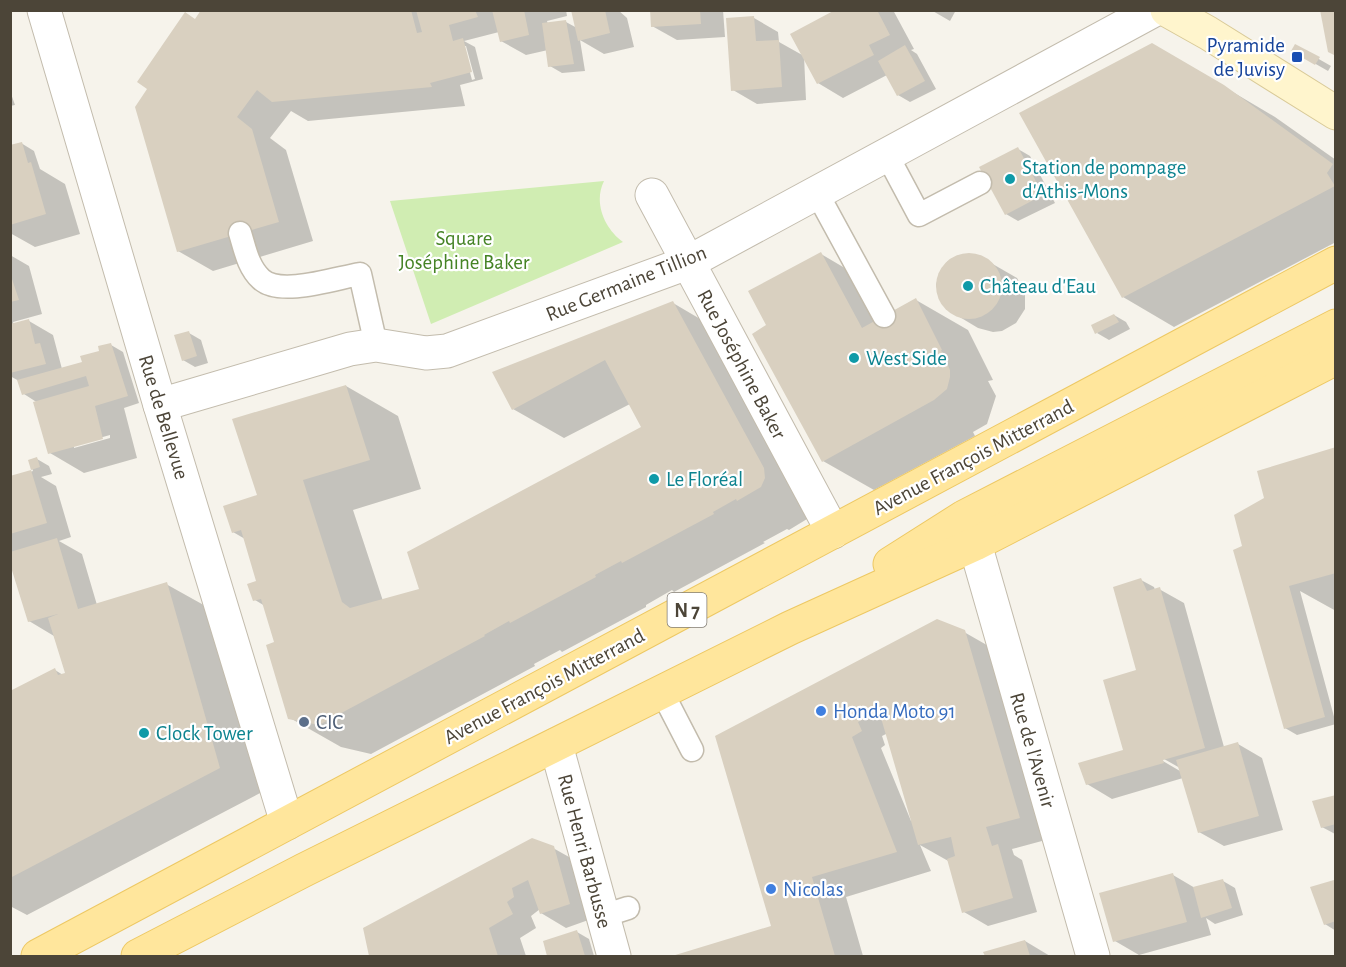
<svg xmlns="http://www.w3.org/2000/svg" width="1346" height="967" viewBox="0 0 1346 967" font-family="'Alegreya Sans',sans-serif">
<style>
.green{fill:#d0edb2}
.shadow{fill:#0003;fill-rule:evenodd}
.building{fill:#d9d0c0}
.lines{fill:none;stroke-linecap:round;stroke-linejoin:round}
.service-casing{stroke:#c3bcad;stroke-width:25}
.minor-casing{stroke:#c3bcad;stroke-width:35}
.secondary-casing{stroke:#d9ca98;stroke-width:35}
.primary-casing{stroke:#edc863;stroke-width:35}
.service{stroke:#fff;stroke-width:22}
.minor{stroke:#fff;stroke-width:33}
.secondary{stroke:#fff5cd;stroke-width:33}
.primary{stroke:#ffe69c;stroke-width:33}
.transit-dot{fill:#1a4fb4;stroke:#fff;stroke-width:2}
.culture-dot{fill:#0f9aa8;stroke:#fff;stroke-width:2}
.shop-dot{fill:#3f7fe0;stroke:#fff;stroke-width:2}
.service-dot{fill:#5c6f8a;stroke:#fff;stroke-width:2}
.labels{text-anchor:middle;stroke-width:4.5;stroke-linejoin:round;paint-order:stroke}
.shield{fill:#fff;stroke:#827d74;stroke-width:1.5}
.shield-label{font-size:20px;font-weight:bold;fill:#4c4538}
.transit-label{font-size:21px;fill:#164399;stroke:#fff;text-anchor:end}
.culture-label{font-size:21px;fill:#0d838f;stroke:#fff;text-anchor:start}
.park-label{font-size:21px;fill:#458325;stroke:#fff}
.street-label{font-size:21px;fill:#4c4538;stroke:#fff}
.shop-label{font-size:21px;fill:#366cbe;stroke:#fff;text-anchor:start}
.service-label{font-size:21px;fill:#4e5e75;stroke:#fff;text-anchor:start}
</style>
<rect width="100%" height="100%" fill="#f6f3eb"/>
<path class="green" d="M604 181C593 203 605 229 623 242L431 324 390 201Z"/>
<g class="shadow">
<path d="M203 10H566L567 16 547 21 548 24 566 22 577 28 572 10H618L627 18 634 47 604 54 580 40 585 71 562 73 550 66 548 50 526 55 501 41 499 32 464 41 475 47 483 79 460 85 465 106 308 121 291 111 270 138 286 150 313 241 213 271 178 251 196 20ZM463 46H466L475 79 472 80Z"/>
<path d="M651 10H723L725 37 677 40 652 26Z"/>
<path d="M839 10H893L914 49 911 50 917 54 936 89 910 102 898 95 887 75 843 98 818 83 792 35Z"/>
<path d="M931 10H956L950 21Z"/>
<path d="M754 18 778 32 779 42 804 56 806 100 757 104 733 90Z"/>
<path d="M1296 46 1331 66 1328 71 1293 51Z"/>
<path d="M1204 75 1275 117 1336 160V242L1174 327 1123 297Z"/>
<path d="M10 91 15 105 10 106Z"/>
<path d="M21 143 34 151 40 169 65 184 80 234 35 247 10 233V147Z"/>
<path d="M1018 149 1030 156 1055 203 1018 221 1006 214Z"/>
<path d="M821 254 872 284 889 315 916 300 968 330 993 380 988 381 996 396 987 424 973 432 975 436 874 490 823 461 768 326Z"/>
<path d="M970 254 977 255 1017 278 1025 293V309L1016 323 1002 331 993 332 978 328 953 313 941 301 936 285 938 277 947 262 953 258Z"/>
<path d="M10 255 29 266 42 314 13 322 14 325 29 321 53 335 62 369 84 363 111 345 123 352 139 403 124 408 137 458 84 473 50 453 38 403 24 394 19 381 10 376ZM110 435V438L74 448V445Z"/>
<path d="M673 303 724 333 812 516 789 530 787 529 763 542 765 543 674 592 672 590 646 605V607L562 652 560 650 534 664 535 666 371 754 341 747 290 718 276 643 265 606 255 600 258 581 245 539 233 532 259 496 346 386 398 416 421 489 353 510 383 601 421 590 643 428 630 404 564 438 513 409Z"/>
<path d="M1114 315 1126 322 1130 329 1109 340 1097 333Z"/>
<path d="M189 333 201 340 208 363 195 367 183 360Z"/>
<path d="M1336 449V611L1300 591 1336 724 1297 735 1285 728 1244 547 1264 500Z"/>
<path d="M37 459 49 466 52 474 41 477 56 486 71 537 59 541 82 554 97 605 166 584 209 608 262 792 27 915 10 906V689L14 691 55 670 63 675 67 674 54 636 29 621 10 559V478L33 471 30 461Z"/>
<path d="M1141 580 1154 587 1155 590 1159 589 1184 603 1224 747 1238 744 1262 758 1283 830 1224 846 1199 832 1183 778 1112 799 1087 784 1125 751 1138 671ZM1157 755 1180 768V771L1156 757Z"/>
<path d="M964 632 999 652 1053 838 1012 849 1014 855 1022 860 1037 912 988 926 964 912 950 862 920 845 931 871 846 897 863 956H675L773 927 717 736ZM888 733 913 820 911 821 881 748 885 745 882 736Z"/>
<path d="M1336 797V834H1335L1322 827Z"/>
<path d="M553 848 578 862 594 918 566 928 541 913 540 909 531 916 536 928 520 938 526 956H371L364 928Z"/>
<path d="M1173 875 1195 888 1223 881 1235 888 1243 915 1215 924 1206 918 1211 935 1139 955 1115 941Z"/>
<path d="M1334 882 1336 883V931L1325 924 1312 888Z"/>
<path d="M577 932 589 939 594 956H549L544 942Z"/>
<path d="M1025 941 1050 956H986L985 953Z"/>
</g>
<g class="building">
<path d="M201 10H411L417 33 422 32 416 10H475L478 17 449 25 453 41 463 38 472 72 430 83 432 87 272 102 257 90 237 117 252 129 279 222 177 252 135 107 147 89 137 82 185 12 195 19Z"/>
<path d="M492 10H524L529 35 500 42Z"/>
<path d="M571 10H605L610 33 578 41Z"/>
<path d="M650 10H700L701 24 651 27Z"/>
<path d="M835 10H877L890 35 869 45 874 55 817 84 790 34Z"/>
<path d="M1320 10H1336V56L1328 52Z"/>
<path d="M754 16 756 41 779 40 782 87 731 91 726 18Z"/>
<path d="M566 20 574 64 548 67 542 23Z"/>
<path d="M1152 43 1224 85 1322 156 1333 164 1327 173 1335 186 1122 298 1019 113Z"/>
<path d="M1295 44 1320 57 1315 65 1291 51Z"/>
<path d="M905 45 925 81 897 96 878 61Z"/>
<path d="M22 142 28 163 31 162 46 214 10 225V145Z"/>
<path d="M1018 147 1043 195 1005 215 979 167Z"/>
<path d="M821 252 862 328 916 298 942 350H941L950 370V377L947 389 934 400 822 462 752 334 766 325 748 291Z"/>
<circle cx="969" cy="286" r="33"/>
<path d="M10 273 19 300 10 302Z"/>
<path d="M673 301 764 468 765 478 761 487 737 501 736 499 713 512 714 514 622 563 621 561 595 575 596 577 510 623 509 621 484 635 485 636 319 725 288 719 266 645 274 642 261 599 253 601 247 584 256 581 241 530 232 533 223 506 257 495 232 419 346 385 370 460 303 480 342 602 350 608 419 589 407 552 641 427 605 360 512 410 492 372Z"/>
<path d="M1114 314 1119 322 1095 334 1091 325Z"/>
<path d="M29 319 35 344 40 343 46 364 10 373V324Z"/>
<path d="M189 331 197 356 182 361 174 335Z"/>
<path d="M111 343 128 396 95 406 103 439 48 454 33 402 89 386 86 376 22 395 17 380 82 362 80 356 99 351 98 346Z"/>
<path d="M1336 447V573L1289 586 1325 717 1284 729 1233 550 1242 546 1234 515 1264 498 1257 471Z"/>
<path d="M37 457 40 467 31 470 28 460Z"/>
<path d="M31 470 47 523 10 534V476Z"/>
<path d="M57 538 78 609 167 582 220 768 10 878V691L55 668 58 675 65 673 48 618 58 614 28 622 10 564V552Z"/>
<path d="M1141 578 1147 591 1160 587 1205 748 1163 760 1164 763 1086 785 1078 763 1123 750 1103 680 1136 670 1113 587Z"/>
<path d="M937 619 965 630 1020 818 986 827 992 846 998 844 1013 898 962 913 947 859 955 856 951 837 918 845 879 711 858 722 862 731 852 737 897 852 812 877 835 956H672L771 926 715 736Z"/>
<path d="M1238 742 1259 816 1198 833 1176 760Z"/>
<path d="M1336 795V824L1321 828 1312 801Z"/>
<path d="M532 838 554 846 570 904 540 914 528 880 512 888 514 897 507 902 513 914 489 928 498 956H459V955L453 956H369L363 928Z"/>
<path d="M1173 873 1187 922 1113 942 1099 893Z"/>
<path d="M1223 879 1232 908 1201 918 1193 887Z"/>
<path d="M1334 880 1336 921 1324 925 1310 887Z"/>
<path d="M577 930 585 956H547L543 941Z"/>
<path d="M1025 940 1030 956H985L983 952Z"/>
</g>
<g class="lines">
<g class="service-casing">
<g id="service">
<path d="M887 155 919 215 980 183"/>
<path d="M817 193 884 316"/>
<path d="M240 233C245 249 248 267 261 279 280 297 336 278 360 274L376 345"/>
<path d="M662 692 692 750"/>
<path d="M603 916 628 908"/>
</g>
</g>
<g class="minor-casing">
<g id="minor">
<path d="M44 10 160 405 287 823"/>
<path d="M652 195 833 532"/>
<path d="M160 405 350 349 376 345 426 353 447 351 687 263 1154 10"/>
<path d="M975 544 1093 956"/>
<path d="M556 745 614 956"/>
</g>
</g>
<g class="secondary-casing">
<path id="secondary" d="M1167 10 1208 33 1336 113"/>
</g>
<g class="primary-casing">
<g id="primary">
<path d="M890 564 964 517 1336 326"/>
<path d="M38 956 1336 263"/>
<path d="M138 956 304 870 790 628 975 544 1336 358"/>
</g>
</g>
<use href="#service" class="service"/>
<use href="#minor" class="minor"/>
<use href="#secondary" class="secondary"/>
<use href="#primary" class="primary"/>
</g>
<rect class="transit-dot" x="1291" y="51" width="12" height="12" rx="3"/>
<g class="culture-dot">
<circle cx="1010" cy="179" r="6"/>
<circle cx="968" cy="286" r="6"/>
<circle cx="854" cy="358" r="6"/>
<circle cx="654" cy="479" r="6"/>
<circle cx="144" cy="733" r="6"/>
</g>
<g class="shop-dot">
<circle cx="821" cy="711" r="6"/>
<circle cx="771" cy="889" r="6"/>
</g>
<circle class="service-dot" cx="304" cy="722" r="6"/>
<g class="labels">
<rect class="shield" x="667.5" y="593" width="39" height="34" rx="4.5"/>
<g class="shield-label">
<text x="687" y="617">N 7</text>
</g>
<g class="transit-label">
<text x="1285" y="52">Pyramide<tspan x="1285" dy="24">de Juvisy</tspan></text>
</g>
<g class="culture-label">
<text x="1022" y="174">Station de pompage<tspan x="1022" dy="24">d'Athis-Mons</tspan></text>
<text x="980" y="293">Château d'Eau</text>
<text x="866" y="365">West Side</text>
<text x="666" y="486">Le Floréal</text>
<text x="156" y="740">Clock Tower</text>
</g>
<g class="park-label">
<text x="464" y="245">Square<tspan x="464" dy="24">Joséphine Baker</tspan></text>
</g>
<g class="street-label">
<text transform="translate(626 283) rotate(-22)" y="7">Rue Germaine Tillion</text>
<text transform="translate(742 364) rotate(62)" y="7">Rue Joséphine Baker</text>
<text transform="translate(164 417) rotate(73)" y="7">Rue de Bellevue</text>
<text transform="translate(973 457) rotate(-28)" y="7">Avenue François Mitterrand</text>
<text transform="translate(544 686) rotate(-28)" y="7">Avenue François Mitterrand</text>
<text transform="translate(1033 750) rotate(74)" y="7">Rue de l'Avenir</text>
<text transform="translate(585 851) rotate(75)" y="7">Rue Henri Barbusse</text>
</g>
<g class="shop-label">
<text x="833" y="718">Honda Moto 91</text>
<text x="783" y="896">Nicolas</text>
</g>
<g class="service-label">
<text x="316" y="729">CIC</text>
</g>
</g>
<rect width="1346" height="967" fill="none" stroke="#4c4538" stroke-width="24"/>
</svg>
